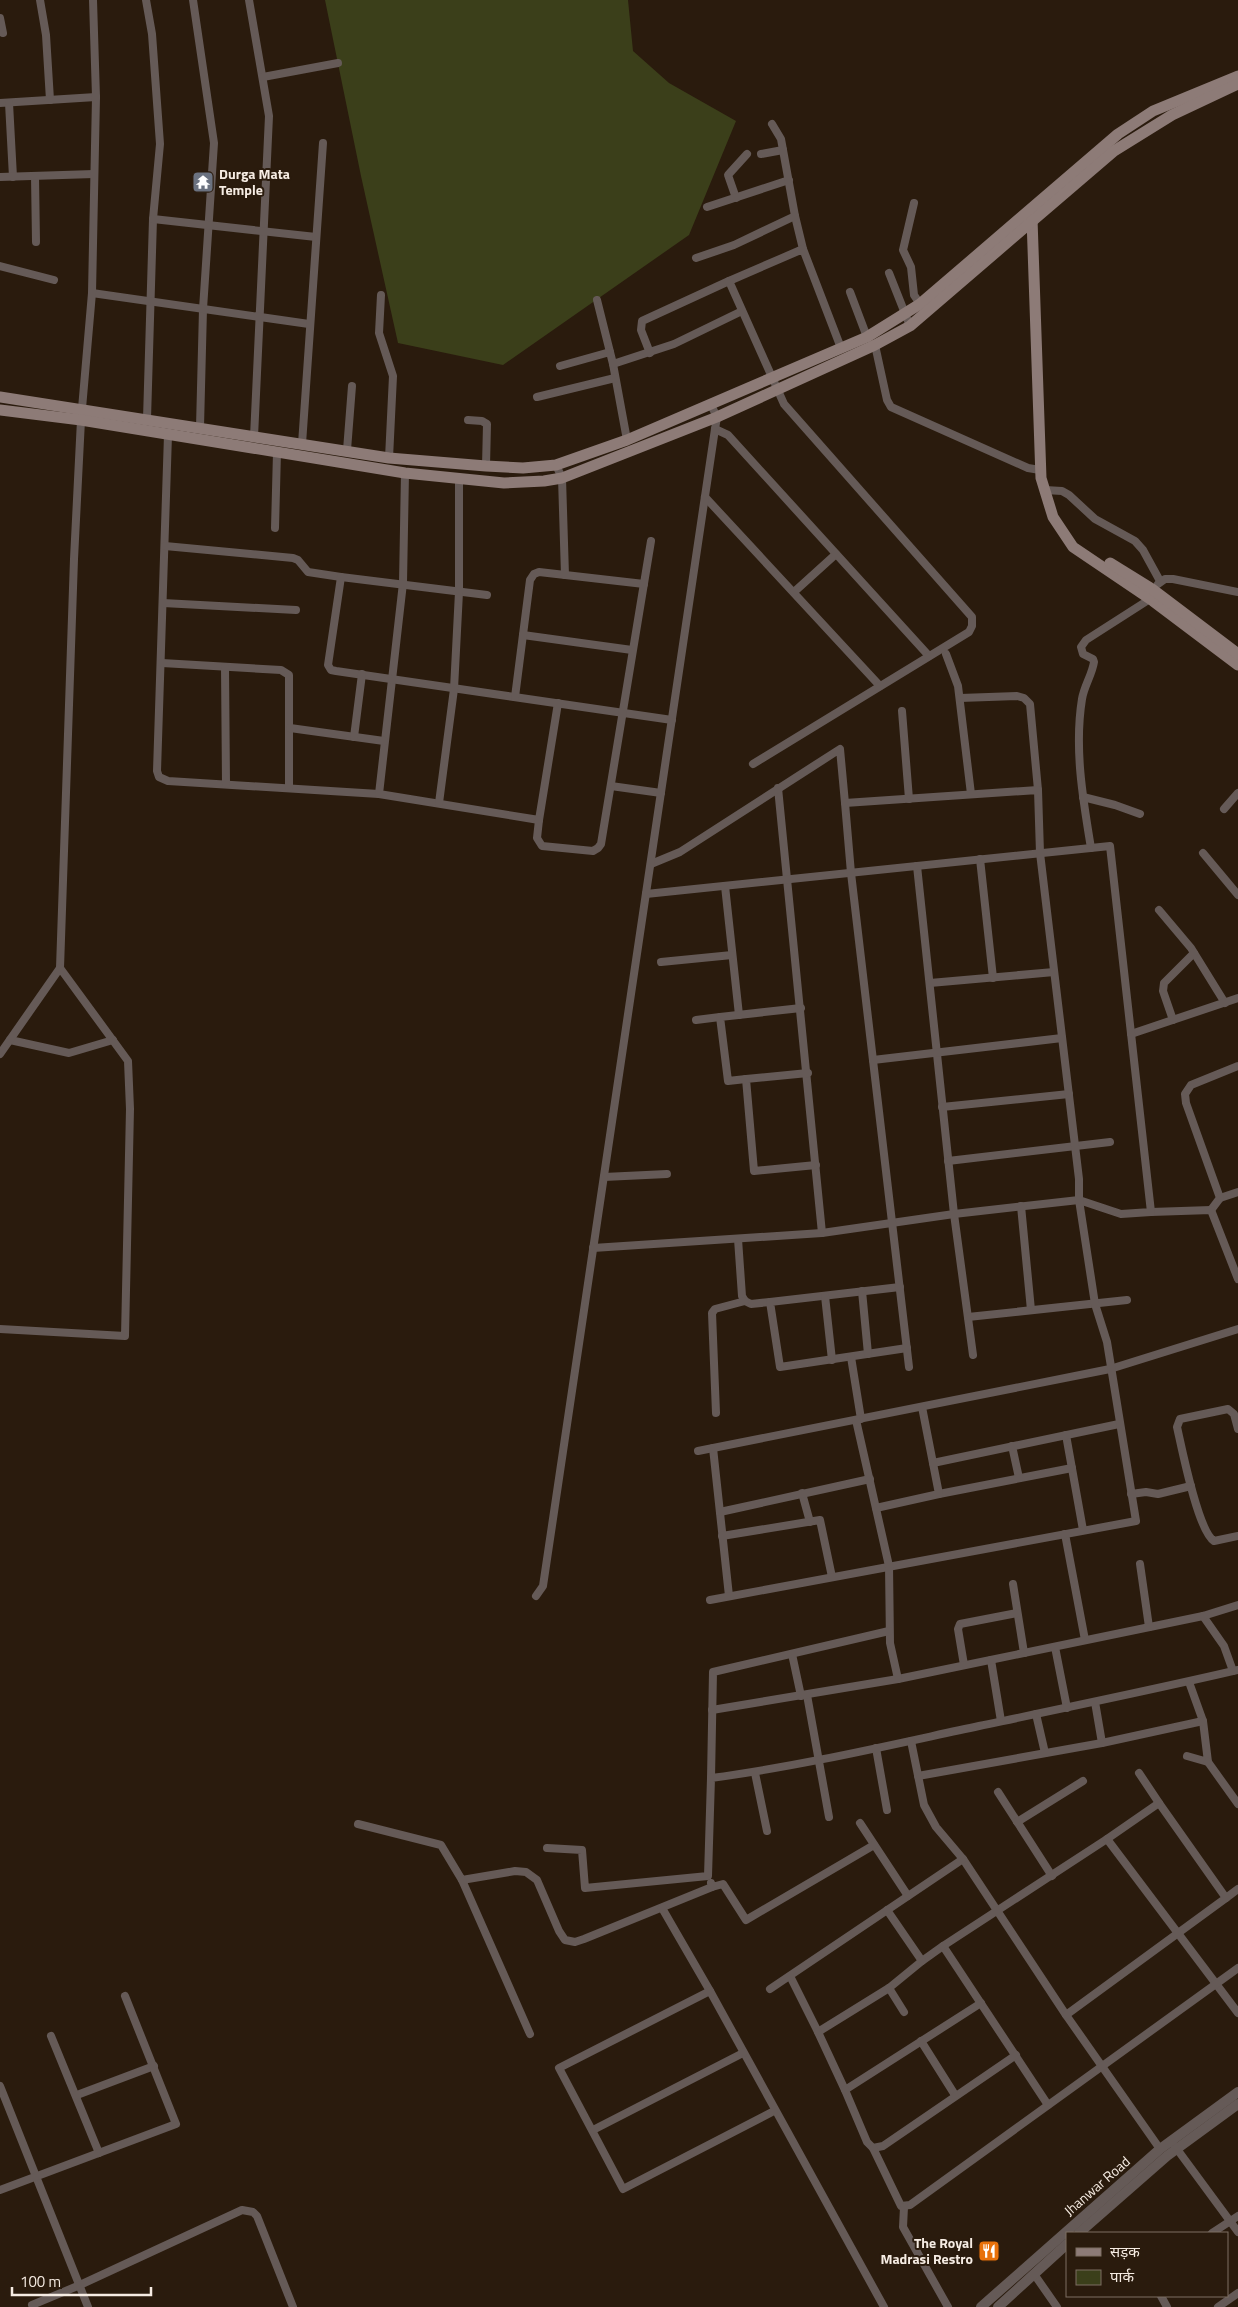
<svg xmlns="http://www.w3.org/2000/svg" width="1238" height="2307" viewBox="0 0 1238 2307" font-family="'Titillium Web','Noto Sans Devanagari',sans-serif">
<style>
.green{fill:#3b3f1a}
.lines{fill:none;stroke-linecap:round;stroke-linejoin:round}
.minor{stroke:#655a57;stroke-width:8}
.tertiary{stroke:#655a57;stroke-width:10}
.secondary{stroke:#8d7b77;stroke-width:11}
.labels{text-anchor:middle;stroke-width:4;stroke-linejoin:round;paint-order:stroke}
.poi-label{font-size:14px;font-weight:bold;fill:#f6ece3;stroke:#2a1b0d;text-anchor:start}
.street-label{font-size:14px;fill:#f6ece3;stroke:#2a1b0d}
</style>
<rect width="100%" height="100%" fill="#2a1b0d"/>
<path class="green" d="M325 0H628L633 51 669 83 736 121 689 235 503 365 398 343 361 176Z"/>
<g class="lines">
<g class="minor">
<path d="M40 0 46 35 50 100"/>
<path d="M146 0 152 34 160 144 153 219 147 419"/>
<path d="M193 0 214 143 203 309 200 427"/>
<path d="M249 0 269 116 254 437"/>
<path d="M0 18 3 33"/>
<path d="M263 77 338 63"/>
<path d="M0 103 96 97"/>
<path d="M9 103 13 177"/>
<path d="M761 154 783 150"/>
<path d="M35 176 36 242"/>
<path d="M0 177 94 174"/>
<path d="M736 198 728 175 747 154"/>
<path d="M914 203 903 250 911 267 914 295 920 304"/>
<path d="M707 207 789 180"/>
<path d="M795 216 803 249"/>
<path d="M153 219 316 237"/>
<path d="M696 258 734 245 795 216 781 139 772 124"/>
<path d="M0 266 54 280"/>
<path d="M889 273 910 326"/>
<path d="M850 292 867 337"/>
<path d="M92 293 309 324"/>
<path d="M381 295 379 333 393 376 389 458"/>
<path d="M597 300 610 352"/>
<path d="M875 345 887 400 891 407 1028 468 1040 470"/>
<path d="M650 353 641 330 642 321 729 281"/>
<path d="M613 364 627 440"/>
<path d="M560 366 610 352 613 364 674 344 742 311"/>
<path d="M537 397 615 378"/>
<path d="M468 420 482 421 487 424 486 466"/>
<path d="M715 429 728 435 929 656"/>
<path d="M168 435 157 771 159 777 168 781 379 794"/>
<path d="M302 444 323 143"/>
<path d="M347 450 352 386"/>
<path d="M556 465 562 478 565 575"/>
<path d="M405 473 403 583 379 794 539 820 558 703"/>
<path d="M1045 490 1062 491 1069 495 1095 519 1135 541 1143 550 1160 581"/>
<path d="M705 497 880 686"/>
<path d="M275 528 277 452"/>
<path d="M165 546 293 558 298 560 308 572 341 577"/>
<path d="M1158 584 1165 579H1173L1238 592"/>
<path d="M794 592 836 554"/>
<path d="M487 595 341 577 328 665 331 670 336 671 672 720"/>
<path d="M163 603 296 610"/>
<path d="M523 635 632 650"/>
<path d="M946 654 958 686 971 794"/>
<path d="M162 663 281 670 289 675V788"/>
<path d="M225 667 226 784"/>
<path d="M515 697 530 580 534 574 539 572 644 584"/>
<path d="M960 698 1017 696 1024 698 1030 704 1038 790"/>
<path d="M902 711 909 799"/>
<path d="M290 728 384 741"/>
<path d="M354 737 362 674"/>
<path d="M753 764 969 632 972 626V617L784 404 729 281 803 249 841 348"/>
<path d="M611 786 661 793"/>
<path d="M778 788 822 1233"/>
<path d="M1083 797 1115 805 1140 814"/>
<path d="M439 803 454 689 459 592V479"/>
<path d="M1224 809 1238 793"/>
<path d="M539 820 537 838 542 846 593 851 598 848 601 844 651 541"/>
<path d="M1091 848C1083 800 1074 748 1082 699 1084 686 1092 675 1094 662L1093 659 1083 654 1081 647 1086 640 1150 599"/>
<path d="M1203 853 1238 895"/>
<path d="M980 859 993 978"/>
<path d="M651 864 680 852 840 749 845 803"/>
<path d="M917 866 954 1214 973 1355"/>
<path d="M725 886 739 1015"/>
<path d="M1159 910 1191 948 1225 1003"/>
<path d="M661 962 732 955"/>
<path d="M60 968 74 559 81 420 92 293 96 97 93 0"/>
<path d="M930 983 1054 972"/>
<path d="M696 1020 720 1017"/>
<path d="M1173 1020 1163 991 1164 983 1194 953"/>
<path d="M1131 1034 1238 998"/>
<path d="M10 1040 69 1053 113 1040"/>
<path d="M0 1054 60 968 128 1061 130 1109 125 1336 0 1329"/>
<path d="M873 1060 1062 1038"/>
<path d="M808 1073 746 1079 754 1171 816 1165"/>
<path d="M746 1079 728 1081 720 1017 801 1008"/>
<path d="M942 1107 1069 1094"/>
<path d="M948 1161 1110 1142"/>
<path d="M604 1177 667 1174"/>
<path d="M1220 1198 1238 1192"/>
<path d="M1021 1206 1031 1310"/>
<path d="M1211 1210 1220 1198 1186 1103 1185 1094 1191 1085 1238 1066"/>
<path d="M1151 1212 1211 1210 1238 1279"/>
<path d="M738 1239 742 1296 745 1301 751 1304 770 1302"/>
<path d="M593 1248 822 1233 954 1214 1079 1200 1121 1214 1151 1212 1110 846 646 894"/>
<path d="M900 1287 770 1302 780 1367 907 1348"/>
<path d="M862 1291 868 1354"/>
<path d="M825 1296 832 1360"/>
<path d="M968 1317 1127 1300"/>
<path d="M851 1357 861 1419"/>
<path d="M716 1413 712 1313 715 1309 745 1301"/>
<path d="M1238 1429 1234 1414 1228 1409 1180 1419 1177 1427C1182 1449 1198 1531 1214 1541L1238 1536"/>
<path d="M1066 1435 1083 1530"/>
<path d="M1012 1446 1019 1478"/>
<path d="M713 1448 729 1596"/>
<path d="M698 1451 1110 1369 1238 1329"/>
<path d="M933 1463 1119 1424"/>
<path d="M802 1493 810 1522"/>
<path d="M939 1494 1072 1468"/>
<path d="M1131 1494 1146 1492 1158 1494 1191 1486"/>
<path d="M876 1508 939 1494 922 1407"/>
<path d="M720 1512 870 1479"/>
<path d="M1065 1534 1085 1640"/>
<path d="M722 1536 820 1520 832 1577"/>
<path d="M1140 1564 1149 1627"/>
<path d="M1013 1584 1024 1653"/>
<path d="M536 1596 543 1586 715 429 717 417 711 405"/>
<path d="M710 1600 1136 1521 1107 1342 1095 1304 1079 1200V1179L1040 853 1038 790 845 803 851 873 909 1367"/>
<path d="M1203 1616 1224 1646 1233 1671"/>
<path d="M1055 1647 1067 1708"/>
<path d="M792 1654 801 1696"/>
<path d="M991 1660 1001 1721"/>
<path d="M964 1665 958 1629 960 1624 1017 1613"/>
<path d="M898 1679 1203 1616 1238 1605"/>
<path d="M807 1695 829 1817"/>
<path d="M1095 1702 1102 1743"/>
<path d="M712 1710 898 1679 890 1643 889 1566 856 1420"/>
<path d="M1036 1714 1045 1753"/>
<path d="M876 1748 887 1810"/>
<path d="M1187 1756 1208 1762 1203 1721 1189 1682"/>
<path d="M1208 1762 1238 1804"/>
<path d="M755 1773 767 1831"/>
<path d="M1139 1773 1159 1803"/>
<path d="M918 1776 1102 1743 1203 1721"/>
<path d="M711 1778 713 1672 889 1631"/>
<path d="M998 1792 1052 1876"/>
<path d="M1017 1822 1083 1781"/>
<path d="M860 1823 908 1896"/>
<path d="M358 1824 441 1845 462 1880 515 1871 526 1872 537 1880 559 1931 565 1940 575 1942 584 1939 712 1887"/>
<path d="M547 1848 582 1850 585 1888 708 1876 711 1778C801 1766 890 1745 979 1726 1065 1708 1152 1690 1238 1670"/>
<path d="M963 1859 1066 2015 1160 2149"/>
<path d="M462 1880 530 2034"/>
<path d="M711 1883 712 1887 723 1884 746 1920 874 1845"/>
<path d="M1226 1898 1238 1889"/>
<path d="M662 1908 710 1991"/>
<path d="M887 1910 922 1961 943 1946 1048 2105"/>
<path d="M943 1946 1107 1839 1238 2013"/>
<path d="M790 1976 818 2032 889 1988 922 1961"/>
<path d="M889 1988 904 2012"/>
<path d="M770 1989 963 1859 936 1827 924 1805 911 1741"/>
<path d="M1066 2015 1226 1898 1159 1803 1107 1839"/>
<path d="M818 2032 845 2090 981 2003"/>
<path d="M51 2036 99 2153"/>
<path d="M921 2041 955 2095"/>
<path d="M0 2086 88 2307"/>
<path d="M845 2090 867 2142 873 2148 883 2146 1016 2055"/>
<path d="M77 2095 154 2066"/>
<path d="M774 2111 623 2189 559 2068 710 1991 884 2307"/>
<path d="M593 2130 743 2053"/>
<path d="M1174 2145 1238 2232"/>
<path d="M873 2148 901 2206 910 2205 1238 1968"/>
<path d="M0 2190 176 2124 125 1996"/>
<path d="M904 2207 903 2227 948 2307"/>
<path d="M1212 2233 1238 2216"/>
<path d="M1034 2274 1057 2307"/>
<path d="M1161 2296 1167 2307"/>
<path d="M32 2305 80 2285 242 2210 253 2212 257 2216 293 2307"/>
<path d="M1218 2307 1238 2293"/>
</g>
<g class="tertiary">
<path d="M1079 2233 1167 2156 1238 2104"/>
<path d="M981 2307 1160 2149 1238 2092"/>
<path d="M998 2307 1067 2244"/>
</g>
<g class="secondary">
<path d="M1032 219 1041 478 1053 517 1073 547 1153 601 1238 665"/>
<path d="M0 397 389 458 486 466 523 468 556 465 627 440 867 337 920 304 1118 134 1153 111 1238 76"/>
<path d="M0 410 81 420 405 473 504 483 544 481 562 478 717 417 875 345 910 326 1114 151 1172 115 1238 84"/>
<path d="M1110 563 1152 589 1238 654"/>
</g>
</g>
<defs>
<g id="temple-square" transform="scale(1.125)"><rect x="-9" y="-9" width="18" height="18" rx="4" fill="#6b7280" stroke="#2a1b0d"/><path d="M0-6L5-2H3V0L6.5 2.5H4V6H1.5V3h-3V6H-4V2.5H-6.5L-3 0V-2H-5Z" fill="#fff"/></g>
<g id="restaurant-square" transform="scale(1.125)"><rect x="-9" y="-9" width="18" height="18" rx="4" fill="#e8710a" stroke="#2a1b0d"/><path d="M-5-6h1v4h1v-4h1v4h1v-4h1v5L-1.5 .5V6h-2V.5L-5-1ZM5-6V6H3V1.5H1.5Q1.5-4 5-6Z" fill="#fff"/></g>
</defs>
<g fill-rule="evenodd">
<use href="#temple-square" x="203" y="182"/>
<use href="#restaurant-square" x="989" y="2251"/>
</g>
<g class="labels">
<g class="poi-label">
<text x="219" y="179">Durga Mata<tspan x="219" dy="16">Temple</tspan></text>
<text x="973" y="2248" text-anchor="end">The Royal<tspan x="973" dy="16">Madrasi Restro</tspan></text>
</g>
<g class="street-label">
<text transform="translate(1097 2186) rotate(-41)" y="5">Jhanwar Road</text>
</g>
</g>
<rect x="1066" y="2232" width="162" height="65" fill="#2a1b0d" stroke="#7c6f63"/>
<rect x="1076" y="2248" width="25" height="8" fill="#8d7b77" stroke="#7c6f63"/>
<text x="1110" y="2257" font-size="15" fill="#f6ece3">सड़क</text>
<rect x="1076" y="2270" width="25" height="15" fill="#3b3f1a" stroke="#7c6f63"/>
<text x="1110" y="2282" font-size="15" fill="#f6ece3">पार्क</text>
<path d="M12 2287v8h139v-8" fill="none" stroke="#f6ece3" stroke-width="2.5"/>
<text x="20" y="2287" font-size="15" fill="#f6ece3" stroke="#2a1b0d" stroke-width="4" paint-order="stroke">100 m</text>
</svg>
